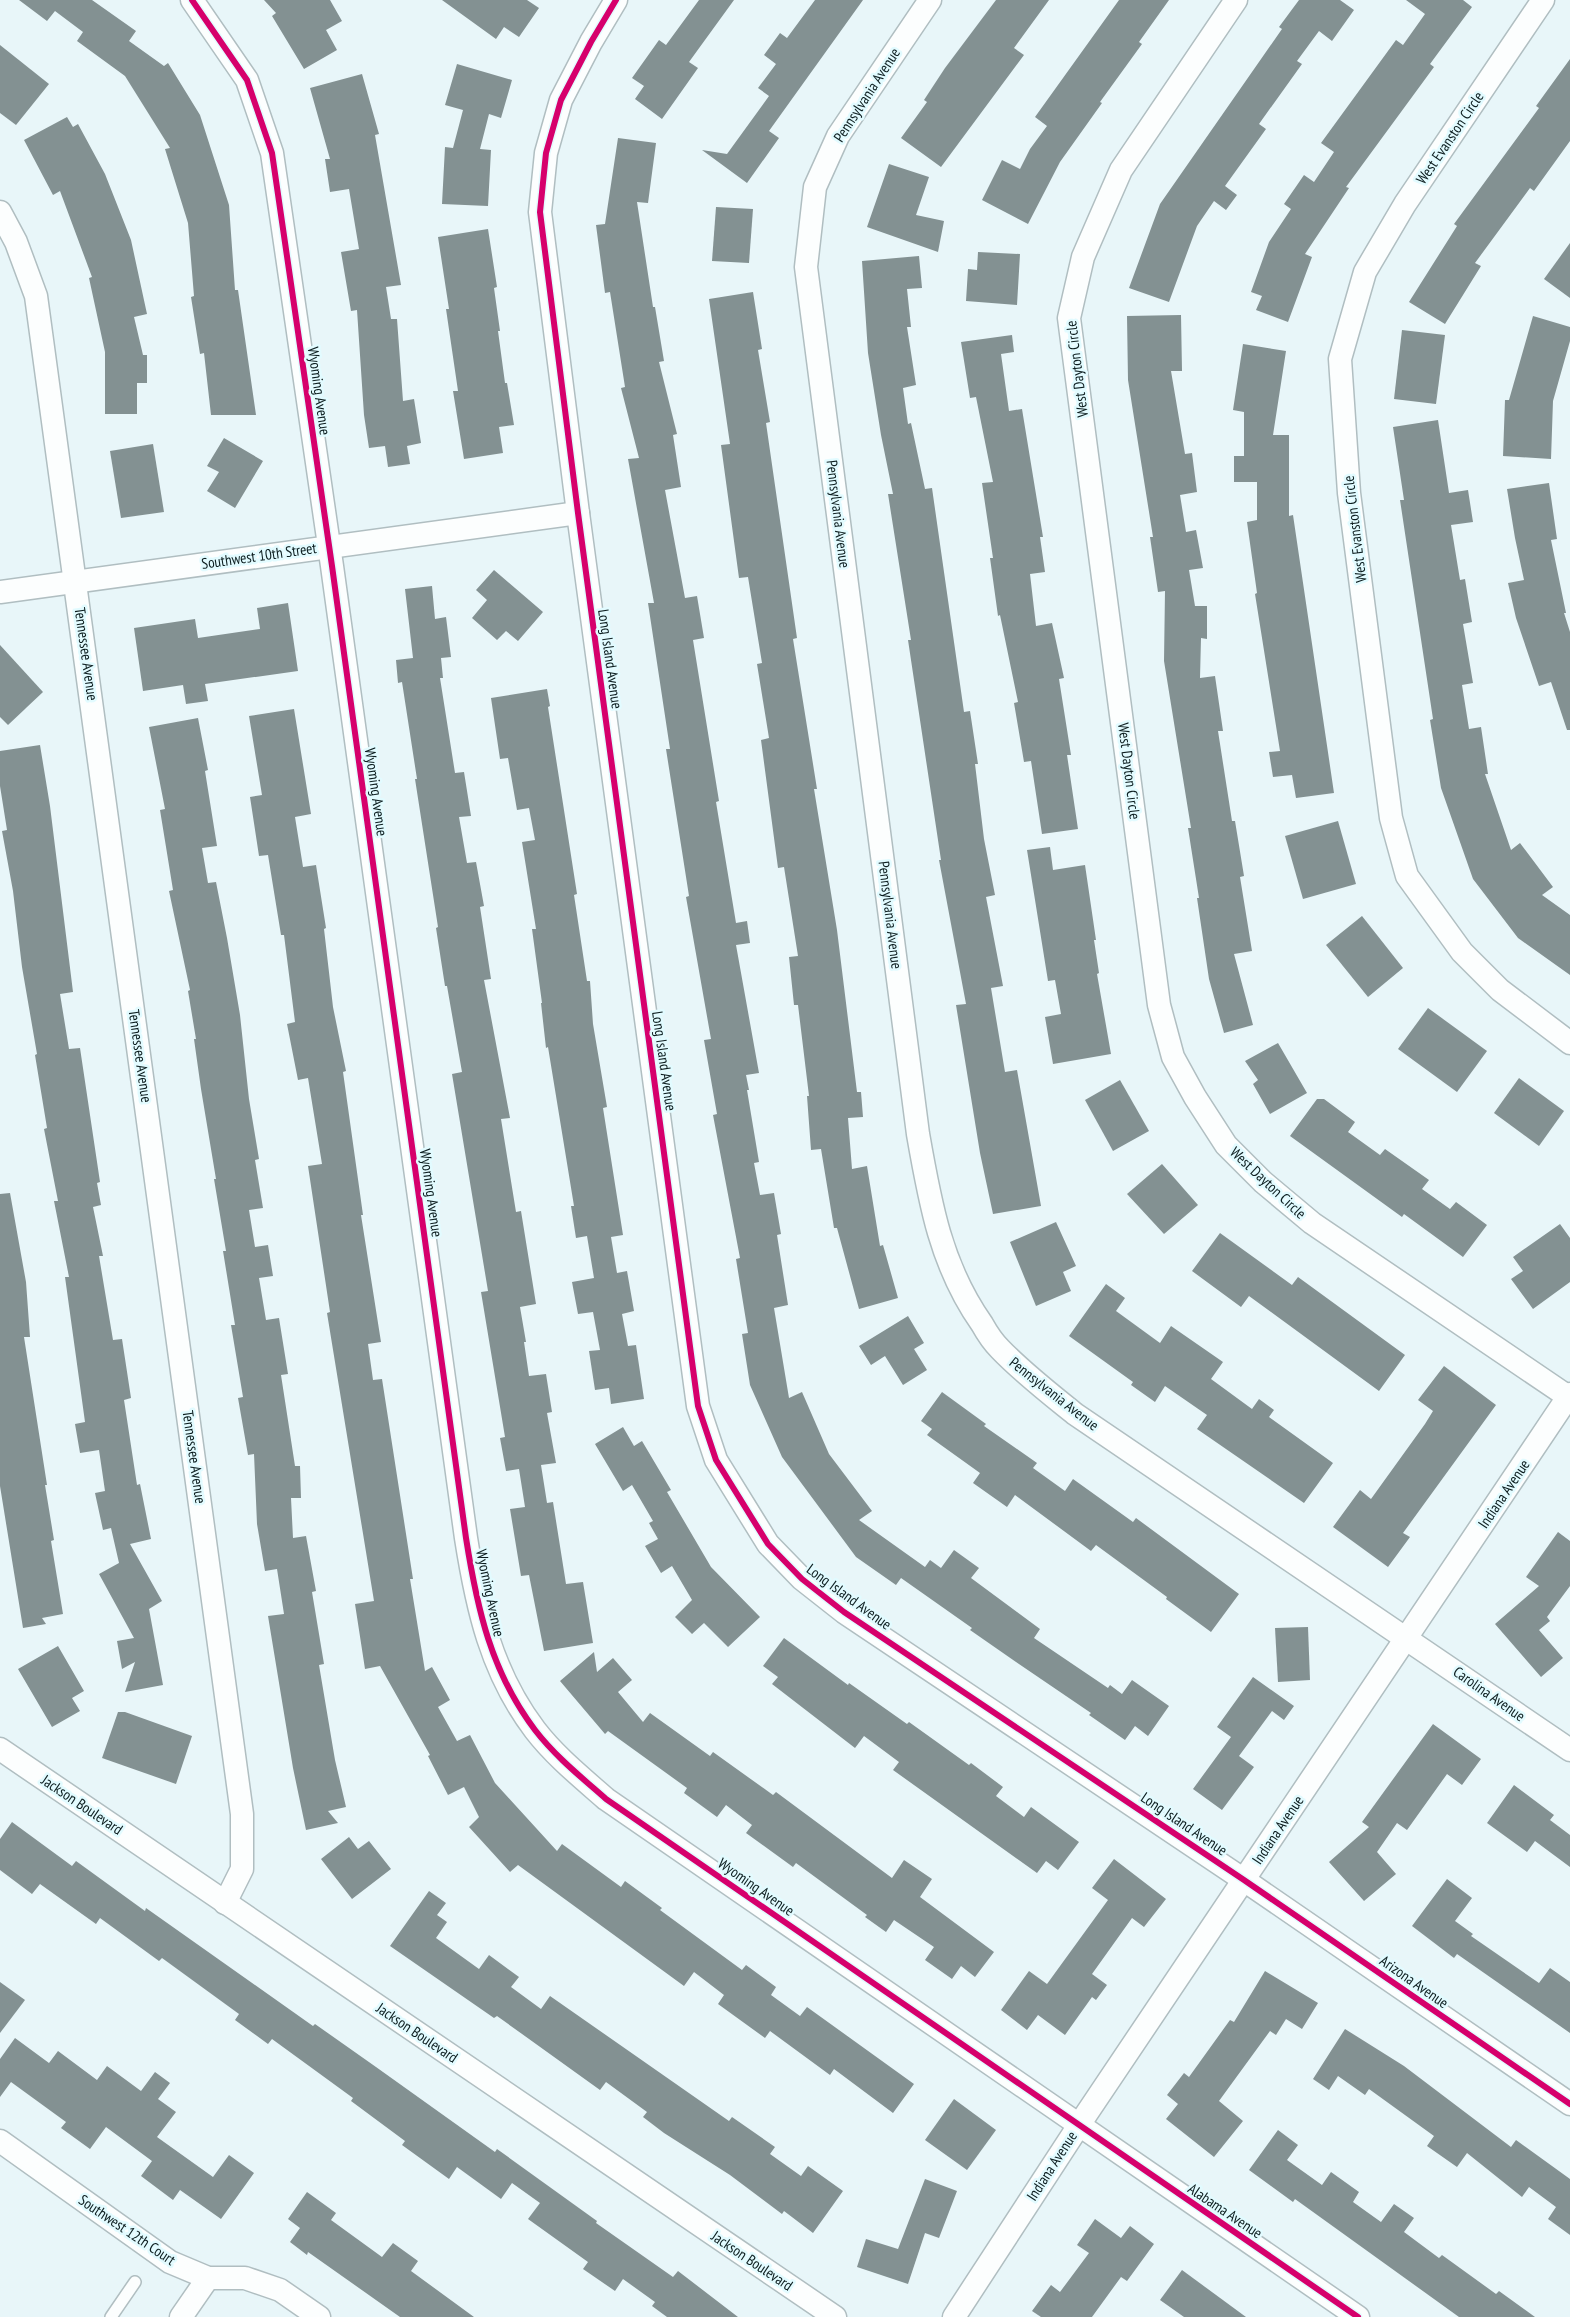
<svg xmlns="http://www.w3.org/2000/svg" width="1570" height="2317" viewBox="0 0 1570 2317" font-family="'PT Sans Narrow',sans-serif">
<style>
.building{fill:#839192}
.lines{fill:none;stroke-linecap:round;stroke-linejoin:round}
.lane-casing{stroke:#b0bec1;stroke-width:14}
.street-casing{stroke:#b0bec1;stroke-width:25}
.lane{stroke:#fcfefe;stroke-width:11}
.street{stroke:#fcfefe;stroke-width:22}
.cycleway-casing{stroke:#e2fbff;stroke-width:9}
.cycleway{stroke:#d6006c;stroke-width:6}
.labels{text-anchor:middle;stroke-width:5;stroke-linejoin:round;paint-order:stroke}
.street-label{font-size:15px;fill:#0c1d1f;stroke:#e2fbff}
</style>
<rect width="100%" height="100%" fill="#e8f6f9"/>
<g class="building">
<path d="M19 0H92L136 31 129 41 164 66 168 63 200 115 229 205 235 290H238L256 415H211L204 353 200 354 191 297 194 296 188 223 165 149 170 148 125 76 77 41 83 32 55 11 47 21Z"/>
<path d="M264 0H330L342 21 326 30 337 50 304 69 272 16 276 13Z"/>
<path d="M442 0H527L539 8 519 37 504 27 496 39Z"/>
<path d="M699 0H734L689 62 698 68 662 119 635 99 644 86 632 78 659 40 666 45Z"/>
<path d="M815 0H863L769 131 779 138 747 183 702 150 727 154 769 96 758 88 776 64 764 55 780 33 787 38Z"/>
<path d="M996 0H1049L1014 48 1024 55 941 167 901 138 927 102 924 100 945 68Z"/>
<path d="M1119 0H1169L1139 42 1142 44 1100 102 1102 103 1060 162 1028 224 982 200 1002 160 1020 169 1030 149 1047 126 1035 117Z"/>
<path d="M1299 0H1340L1354 10 1332 41 1319 31 1297 61 1302 64 1259 124 1266 129 1225 186 1237 195 1226 210 1214 201 1197 226 1169 302 1129 288 1160 204 1282 29 1279 27Z"/>
<path d="M1406 0H1463L1472 7 1430 64 1434 67 1346 187 1349 188 1305 254 1312 257 1288 322 1256 310 1262 296 1251 292 1269 242 1291 209 1284 204 1304 175 1314 182 1334 152 1321 143 1396 40 1403 45 1425 14Z"/>
<path d="M0 45 49 84 16 125 0 113Z"/>
<path d="M1570 59V141L1534 191 1530 188 1475 263 1481 266 1445 324 1409 302 1457 226 1454 224 1539 108 1536 106Z"/>
<path d="M457 64 512 80 501 118 489 114 480 149 491 150 488 206 442 204 445 147 453 148 463 110 445 105Z"/>
<path d="M362 74 379 134 375 135 401 285 386 287 391 319H397L403 401 414 399 421 443 407 446 410 464 388 467 385 446 369 448 364 415 357 310 351 311 341 252 359 249 349 189 330 192 325 159H330L310 88Z"/>
<path d="M67 117 73 127 78 124 105 174 131 240 147 314 134 317 143 355H147V383H137V414H105V352L89 278 92 277 60 191 53 195 24 140Z"/>
<path d="M618 138 656 143 648 203 637 202 653 307H655L664 361 659 362 677 434 673 435 681 487 665 490 685 598 697 596 704 638 693 640 719 801 716 802 736 923 747 921 750 943 736 945 759 1073 746 1075 749 1090H747L759 1162 754 1163 760 1195 774 1193 781 1234 777 1235 788 1305 774 1308 789 1398 802 1392 829 1454 872 1511 859 1520 925 1567 930 1560 941 1568 954 1550 979 1568 971 1578 1040 1629 1034 1638 1108 1688 1110 1685 1122 1694 1132 1680 1169 1706 1148 1736 1135 1726 1125 1740 1089 1715 1091 1713 1016 1662 970 1630 972 1628 901 1578 896 1585 856 1557 782 1457 750 1385 742 1334 748 1333 736 1259 740 1258 713 1115 717 1114 704 1040 711 1039 686 897 689 896 666 749H670L648 603H654L628 459 639 458 621 388 625 387 610 292 605 293 596 225 605 224Z"/>
<path d="M889 164 929 177 916 215 944 221 938 252 867 227Z"/>
<path d="M716 207 753 209 749 263 712 261Z"/>
<path d="M488 229 497 287 494 288 500 331H498L505 383H507L514 425 499 427 503 453 464 459 453 391H458L446 309H449L438 237Z"/>
<path d="M1570 243V298L1544 279Z"/>
<path d="M978 252 1020 254 1017 305 966 301 968 269 977 270Z"/>
<path d="M919 256 922 288 907 289 911 327H907L916 385 903 388 908 424 911 423 925 489 932 488 964 712 970 711 978 764H975L984 839 995 895 986 897 1003 986 991 988 1005 1072 1017 1070 1041 1206 993 1214 980 1153 956 1005 966 1004 939 860H941L908 640H911L888 494H893L881 435 868 353 862 261Z"/>
<path d="M753 292 762 349 758 350 770 422 766 423 797 638 793 639 817 789H814L837 930 857 1092H861L863 1117 848 1118 852 1169 867 1166 880 1246 883 1245 898 1298 859 1309 837 1228H834L821 1149 811 1150 807 1096H809L798 1005H794L789 957 798 956 784 867 778 868 761 740 769 738 757 664 762 663 748 577 739 578 721 445 730 444 709 299Z"/>
<path d="M1181 315 1182 371H1171L1185 454 1192 453 1197 492 1180 495 1186 532 1196 530 1203 568 1189 570 1195 606H1207V639L1201 638 1200 678 1215 676 1223 731H1218L1232 821H1235L1244 876 1240 877 1252 951 1234 954 1253 1025 1224 1033 1209 979 1197 898H1199L1188 828H1191L1164 661 1165 591 1158 592 1150 537H1153L1128 380 1127 316Z"/>
<path d="M1533 316 1570 327V341L1553 401 1551 459 1503 456 1505 400H1509Z"/>
<path d="M1402 330 1445 335 1436 404 1394 399Z"/>
<path d="M1012 335 1014 352 1001 354 1009 411 1022 409 1043 537H1040L1045 572 1030 574 1036 626 1052 623 1064 678 1059 679 1071 755H1067L1078 829 1042 834 1031 761 1024 762 1014 703 1018 702 1000 615 998 616 990 558H993L982 483 993 482 976 397 970 398 961 342Z"/>
<path d="M1243 344 1286 351 1273 435H1289V516L1293 515 1334 793 1296 798 1292 775 1273 777 1269 752 1280 751 1255 594 1257 593 1247 522 1257 520V482H1234V456H1244V412L1233 410Z"/>
<path d="M1438 420 1449 493 1468 490 1473 522 1451 525 1460 580 1465 579 1472 622 1463 624 1473 683 1462 685 1469 729 1481 727 1488 774H1485L1511 850 1520 843 1553 887 1542 895 1570 915V975L1518 938 1473 879 1441 788 1430 720 1433 719 1400 500H1404L1393 427Z"/>
<path d="M224 438 263 461 235 508 207 491 219 472 207 466Z"/>
<path d="M153 444 164 512 121 518 110 451Z"/>
<path d="M1549 483 1557 539 1551 540 1566 613H1564L1570 632V730H1567L1551 682 1539 686 1516 618 1508 583 1524 580 1515 538 1507 489Z"/>
<path d="M494 570 543 612 518 641 506 631 497 640 472 618 487 600 476 590Z"/>
<path d="M432 586 435 619 446 617 451 657 441 658 443 678H440L455 773 464 772 471 816 459 817 467 863 476 862 484 906 480 907 491 979 484 980 510 1118 501 1119 516 1212 521 1211 536 1304 520 1307 526 1342H524L529 1376 546 1374 552 1412 547 1413 556 1463 541 1465 547 1503 553 1502 566 1584 583 1582 593 1643 544 1651 529 1575 521 1576 510 1509 525 1507 519 1469 506 1471 500 1438 505 1437 481 1292 488 1291 452 1074 462 1072 447 986H445L436 928 438 927 415 779H417L402 682 398 683 396 660 413 658 405 589Z"/>
<path d="M288 603 298 671 205 684 208 701 186 704 183 685 143 691 134 628 195 619 198 638 260 629 257 608Z"/>
<path d="M0 645 43 692 8 725 0 717Z"/>
<path d="M547 689 550 706 548 707 577 894 574 895 587 981H590L593 1024 607 1107 603 1108 623 1235 611 1237 617 1273 627 1271 634 1311 622 1314 628 1346 636 1345 644 1399 611 1404 609 1388 595 1390 589 1351 600 1350 593 1312 578 1314 572 1282 594 1278 587 1236 576 1238 571 1206H574L548 1047 546 1048 541 1003H542L532 929H536L522 842 535 840 529 808 517 810 508 758 500 759 491 698Z"/>
<path d="M294 709 311 814 295 817 303 867 316 865 326 928 324 929 333 1007 346 1071 343 1072 363 1215H361L381 1342 368 1344 373 1380 382 1379 413 1579H410L425 1671 432 1667 450 1700 438 1707 457 1741 470 1735 495 1783 557 1851 562 1844 621 1887 625 1881 662 1908 660 1910 742 1970 746 1965 776 1987 771 1995 800 2016 807 2007 914 2084 893 2113 834 2069 830 2075 770 2031 765 2038 718 2004 724 1995 694 1972 684 1986 518 1865 510 1872 469 1827 479 1817 464 1787 448 1795 428 1756 430 1755 380 1666 365 1669 355 1604 374 1601 327 1313 330 1312 308 1166 322 1164 308 1078 298 1080 287 1024 295 1022 284 935H281L268 855 259 856 250 797 262 795 249 716Z"/>
<path d="M198 718 208 770 205 771 217 846 202 848 208 883 216 882 227 938 240 1015 249 1099 259 1159 255 1160 263 1208 249 1210 255 1247 268 1245 273 1276 259 1278 266 1320 279 1318 288 1374 281 1375 295 1466H300L301 1498H291L293 1538 306 1536 316 1591 312 1592 324 1664 319 1665 335 1760 346 1807 328 1811 338 1823 306 1830 293 1768 268 1616 284 1614 277 1569 265 1571 257 1524 254 1454 248 1455 238 1398 243 1397 231 1325H235L223 1251H226L214 1179H216L201 1089 194 1039H196L188 991 190 990 169 891 173 890 160 810 165 809 149 727Z"/>
<path d="M40 745 50 806 73 992 60 994 69 1049 80 1048 100 1182 97 1183 101 1205 93 1207 103 1256H99L113 1340 122 1339 131 1398 124 1400 137 1485 140 1484 151 1539 130 1544 162 1601 149 1609 163 1685 125 1692 135 1662 122 1669 117 1641 134 1638 99 1574 119 1563 111 1528 103 1530 95 1493 105 1491 99 1450 80 1453 75 1424 85 1422 65 1277H69L54 1201H58L44 1129 47 1128 35 1055 37 1054 22 967 13 891 2 831 7 830 0 786V751Z"/>
<path d="M1338 821 1356 884 1303 899 1285 836Z"/>
<path d="M1050 847 1053 870 1085 865 1096 940H1094L1099 973 1097 974 1111 1054 1053 1064 1045 1017 1061 1014 1055 980 1048 981 1027 850Z"/>
<path d="M1362 916 1403 968 1368 997 1326 945Z"/>
<path d="M1428 1008 1487 1051 1457 1092 1398 1049Z"/>
<path d="M1278 1043 1307 1093 1270 1114 1253 1084 1258 1080 1245 1061Z"/>
<path d="M1519 1078 1564 1111 1539 1146 1494 1113Z"/>
<path d="M1120 1080 1149 1131 1113 1151 1085 1100Z"/>
<path d="M1317 1099H1324L1355 1122 1348 1132 1380 1155 1385 1149 1429 1180 1422 1189 1450 1209 1456 1202 1487 1225 1463 1257 1404 1214 1402 1217 1290 1136Z"/>
<path d="M1162 1164 1198 1205 1164 1234 1127 1194Z"/>
<path d="M10 1193 26 1282 30 1337H24L47 1485H45L54 1540 51 1541 63 1614 42 1618 46 1624 23 1628 0 1486V1194Z"/>
<path d="M1056 1222 1076 1266 1063 1272 1071 1291 1036 1306 1010 1242Z"/>
<path d="M1560 1224 1570 1238V1282L1533 1309 1511 1279 1523 1271 1513 1257Z"/>
<path d="M1220 1233 1292 1285 1298 1277 1405 1355 1379 1391 1249 1296 1241 1307 1192 1271Z"/>
<path d="M1106 1284 1125 1298 1116 1311 1160 1343 1171 1326 1223 1362 1211 1379 1252 1409 1259 1399 1274 1410 1269 1417 1333 1463 1304 1503 1197 1429 1207 1415 1165 1386 1155 1402 1131 1385 1133 1382 1069 1336Z"/>
<path d="M908 1316 924 1343 914 1349 927 1370 903 1385 885 1356 871 1365 859 1346Z"/>
<path d="M1444 1366 1496 1405 1403 1533 1410 1537 1388 1567 1333 1527 1360 1490 1371 1499 1425 1424 1433 1411 1418 1400Z"/>
<path d="M942 1392 986 1424 984 1426 1037 1463 1033 1468 1065 1491 1073 1479 1133 1522 1136 1518 1239 1594 1211 1632 1166 1599 1167 1597 1096 1545 1091 1551 1015 1495 1007 1507 973 1483 980 1473 927 1435 932 1429 921 1421Z"/>
<path d="M623 1427 634 1446 642 1441 671 1490 667 1492 711 1567 760 1617 728 1647 704 1623 692 1634 675 1617 692 1600 672 1566 661 1573 645 1546 658 1539 649 1523 653 1521 632 1485 623 1491 595 1444Z"/>
<path d="M1558 1532 1570 1541V1586L1547 1617 1550 1621 1539 1630 1563 1658 1541 1677 1495 1624 1539 1586 1526 1577Z"/>
<path d="M1308 1627 1310 1680 1278 1682 1275 1628Z"/>
<path d="M784 1638 848 1685 849 1683 907 1724 909 1722 969 1765 971 1763 1003 1787 996 1796 1024 1817 1031 1807 1079 1842 1058 1870 1046 1861 1037 1873 893 1770 899 1762 864 1736 855 1748 772 1684 778 1677 763 1666Z"/>
<path d="M58 1646 84 1691 72 1698 80 1711 52 1727 18 1669Z"/>
<path d="M594 1652 597 1672 613 1658 632 1680 618 1692 643 1722 650 1713 710 1756 713 1752 773 1795 776 1792 892 1878 904 1860 932 1879 920 1897 994 1952 975 1977 961 1966 952 1979 925 1960 934 1947 894 1920 886 1932 865 1917 867 1915 796 1863 793 1867 746 1833 752 1825 726 1805 717 1817 684 1793 687 1788 608 1731 605 1734 560 1681Z"/>
<path d="M1253 1677 1294 1706 1284 1720 1272 1711 1239 1756 1254 1767 1222 1810 1193 1789 1231 1737 1217 1727Z"/>
<path d="M118 1712H125L192 1736 176 1784 102 1758Z"/>
<path d="M1433 1724 1481 1759 1462 1785 1447 1774 1407 1830 1397 1823 1377 1852 1396 1874 1364 1901 1329 1862 1369 1827 1362 1822Z"/>
<path d="M1514 1785 1554 1815 1550 1820 1570 1835V1867L1535 1841 1527 1852 1487 1823Z"/>
<path d="M12 1822 72 1866 76 1861 145 1911 146 1908 313 2026 315 2024 376 2067 495 2152 497 2149 597 2221 596 2223 673 2277 678 2271 738 2317H667L652 2306 655 2302 623 2279 615 2291 583 2269 588 2262 528 2219 540 2203 512 2183 501 2199 457 2167 449 2179 402 2145 405 2141 351 2101 353 2098 272 2039 268 2044 235 2020 239 2014 162 1958 159 1961 100 1918 96 1924 40 1884 32 1894 0 1870V1839Z"/>
<path d="M349 1837 358 1849 369 1841 391 1869 352 1899 321 1859Z"/>
<path d="M1114 1859 1166 1899 1144 1927 1132 1918 1092 1974 1107 1985 1096 2000 1092 1997 1065 2035 1038 2015 1027 2030 1001 2010 1029 1971 1047 1984 1108 1900 1092 1888Z"/>
<path d="M1447 1879 1472 1898 1455 1921 1473 1934 1471 1936 1539 1983 1550 1968 1570 1982V2033L1457 1954 1454 1958 1412 1926Z"/>
<path d="M429 1891 446 1903 437 1915 447 1922 436 1938 479 1969 489 1955 519 1977 511 1987 541 2009 550 1996 729 2121 732 2117 775 2147 770 2154 801 2176 808 2166 843 2191 813 2233 784 2211 782 2214 730 2175 664 2133 643 2117 647 2112 606 2082 600 2090 497 2016 494 2018 390 1946Z"/>
<path d="M1265 1971 1318 2003 1302 2029 1286 2019 1276 2035 1270 2031 1219 2101 1243 2121 1214 2157 1166 2119 1178 2104 1167 2095 1184 2073 1189 2077 1230 2020 1234 2022Z"/>
<path d="M0 1982 25 2000 0 2033Z"/>
<path d="M1345 2029 1404 2066 1511 2147 1516 2140 1570 2179V2235L1548 2219 1556 2207 1529 2187 1522 2197 1467 2153 1457 2167 1427 2146 1434 2136 1369 2089 1365 2095 1338 2076 1329 2090 1313 2079Z"/>
<path d="M15 2038 49 2063 58 2051 97 2080 107 2066 141 2091 155 2072 170 2083 158 2099 176 2112 157 2137 213 2177 229 2155 254 2173 221 2219 180 2190 173 2200 141 2176 152 2161 106 2127 90 2149 61 2128 66 2122 11 2082 0 2097V2059Z"/>
<path d="M954 2099 996 2130 967 2170 925 2140Z"/>
<path d="M1278 2130 1298 2145 1287 2160 1322 2185 1331 2172 1359 2192 1353 2202 1381 2222 1394 2204 1414 2218 1404 2232 1439 2258 1442 2255 1496 2294 1499 2291 1535 2317H1459L1295 2199 1293 2202 1249 2170Z"/>
<path d="M925 2179 957 2191 939 2238 925 2233 908 2284 857 2267 866 2239 898 2249Z"/>
<path d="M307 2192 336 2213 331 2220 382 2257 393 2243 418 2261 411 2271 474 2317H400L308 2252 307 2255 290 2242 300 2228 288 2219Z"/>
<path d="M1095 2219 1121 2238 1130 2226 1154 2244 1127 2281 1121 2277 1092 2317H1041L1032 2311 1051 2285 1060 2292 1089 2253 1077 2245Z"/>
<path d="M1182 2270 1246 2317H1184L1160 2300Z"/>
</g>
<g class="lines">
<g class="lane-casing">
<path id="lane" d="M111 2317 135 2282"/>
</g>
<g class="street-casing">
<g id="street">
<path d="M192 0 247 80 272 153 332 566 466 1538C477 1608 491 1672 535 1730 555 1756 581 1777 606 1799L1358 2317"/>
<path d="M616 0 591 42 561 100 546 153 540 212 578 513 698 1406 716 1460 768 1544 802 1579 844 1612 1244 1880 1570 2104"/>
<path d="M930 0 838 136 815 187 806 267 918 1134C930 1203 941 1266 982 1324 987 1333 993 1342 1000 1349 1023 1373 1049 1393 1075 1414L1570 1750"/>
<path d="M1236 0 1121 170 1083 257 1069 318 1159 1005 1173 1057 1195 1097 1226 1145 1263 1182 1312 1223 1570 1398"/>
<path d="M1543 0 1405 204 1365 272 1340 359 1349 493 1391 818 1407 876 1462 952 1500 990 1570 1043"/>
<path d="M0 212 16 242 36 296 242 1814V1869L225 1903"/>
<path d="M0 592 578 513"/>
<path d="M0 1749 835 2317"/>
<path d="M0 2141 170 2262 208 2278H245L280 2290 319 2317"/>
<path d="M181 2317 208 2278"/>
<path d="M954 2317 1087 2113 1570 1394"/>
</g>
</g>
<use href="#lane" class="lane"/>
<use href="#street" class="street"/>
<g class="cycleway-casing">
<g id="cycleway">
<path d="M192 0 247 80 272 153 332 566 466 1538C477 1608 491 1672 535 1730 555 1756 581 1777 606 1799L1358 2317"/>
<path d="M616 0 591 42 561 100 546 153 540 212 578 513 698 1406 716 1460 768 1544 802 1579 844 1612 1244 1880 1570 2104"/>
</g>
</g>
<use href="#cycleway" class="cycleway"/>
</g>
<g class="labels">
<g class="street-label">
<text transform="translate(867 95) rotate(-57)" y="5">Pennsylvania Avenue</text>
<text transform="translate(1450 138) rotate(-56)" y="5">West Evanston Circle</text>
<text transform="translate(1077 369) rotate(-97)" y="5">West Dayton Circle</text>
<text transform="translate(319 391) rotate(82)" y="5">Wyoming Avenue</text>
<text transform="translate(838 514) rotate(83)" y="5">Pennsylvania Avenue</text>
<text transform="translate(1355 529) rotate(-97)" y="5">West Evanston Circle</text>
<text transform="translate(259 556) rotate(-8)" y="5">Southwest 10th Street</text>
<text transform="translate(86 654) rotate(82)" y="5">Tennessee Avenue</text>
<text transform="translate(610 659) rotate(82)" y="5">Long Island Avenue</text>
<text transform="translate(1129 771) rotate(83)" y="5">West Dayton Circle</text>
<text transform="translate(376 792) rotate(82)" y="5">Wyoming Avenue</text>
<text transform="translate(890 915) rotate(83)" y="5">Pennsylvania Avenue</text>
<text transform="translate(140 1056) rotate(82)" y="5">Tennessee Avenue</text>
<text transform="translate(664 1061) rotate(82)" y="5">Long Island Avenue</text>
<text transform="translate(1268 1183) rotate(43)" y="5">West Dayton Circle</text>
<text transform="translate(431 1193) rotate(82)" y="5">Wyoming Avenue</text>
<text transform="translate(1054 1394) rotate(38)" y="5">Pennsylvania Avenue</text>
<text transform="translate(194 1457) rotate(82)" y="5">Tennessee Avenue</text>
<text transform="translate(1504 1494) rotate(-56)" y="5">Indiana Avenue</text>
<text transform="translate(490 1593) rotate(78)" y="5">Wyoming Avenue</text>
<text transform="translate(849 1597) rotate(36)" y="5">Long Island Avenue</text>
<text transform="translate(1489 1694) rotate(35)" y="5">Carolina Avenue</text>
<text transform="translate(82 1805) rotate(34)" y="5">Jackson Boulevard</text>
<text transform="translate(1184 1824) rotate(34)" y="5">Long Island Avenue</text>
<text transform="translate(1278 1830) rotate(-56)" y="5">Indiana Avenue</text>
<text transform="translate(756 1887) rotate(35)" y="5">Wyoming Avenue</text>
<text transform="translate(1414 1982) rotate(35)" y="5">Arizona Avenue</text>
<text transform="translate(417 2033) rotate(34)" y="5">Jackson Boulevard</text>
<text transform="translate(1052 2166) rotate(-57)" y="5">Indiana Avenue</text>
<text transform="translate(1225 2211) rotate(34)" y="5">Alabama Avenue</text>
<text transform="translate(127 2230) rotate(34)" y="5">Southwest 12th Court</text>
<text transform="translate(752 2261) rotate(34)" y="5">Jackson Boulevard</text>
</g>
</g>
</svg>
